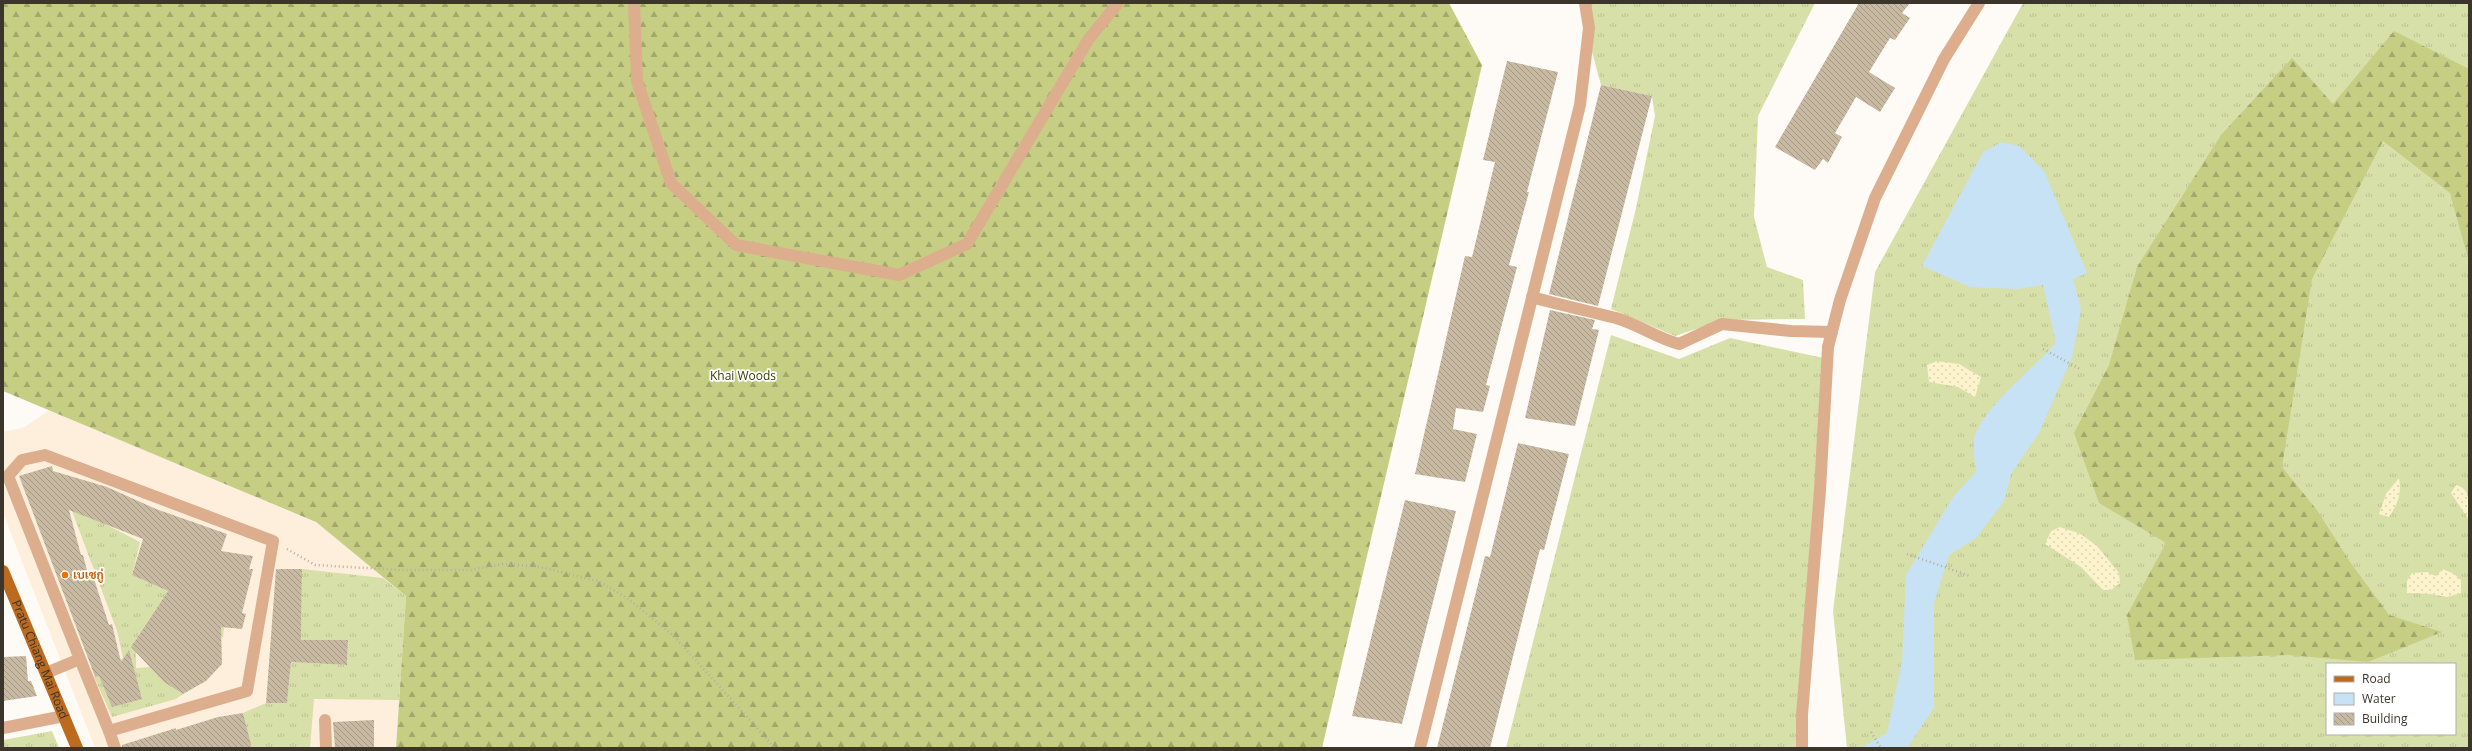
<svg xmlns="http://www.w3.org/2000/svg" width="2472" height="751" viewBox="0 0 2472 751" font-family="'Open Sans',Sarabun,sans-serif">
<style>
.commercial{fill:#feefdc}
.grass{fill:url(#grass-tufts);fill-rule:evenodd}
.forest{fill:url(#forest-firs)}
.sand{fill:url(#sand-dots)}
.water{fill:#c7e2f5}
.building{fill:url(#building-back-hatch)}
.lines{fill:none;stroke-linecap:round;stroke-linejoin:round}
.path{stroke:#b2aea7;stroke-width:2.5;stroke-dasharray:1 3;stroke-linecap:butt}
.minor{stroke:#dcae8d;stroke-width:12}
.major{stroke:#bb6a1e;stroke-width:12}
.food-dot{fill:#e8710a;stroke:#fff;stroke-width:1.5}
.labels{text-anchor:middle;stroke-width:3.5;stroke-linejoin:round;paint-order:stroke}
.park-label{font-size:12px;fill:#393d02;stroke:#fff}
.food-label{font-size:12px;font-weight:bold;fill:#c56008;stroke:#fff;text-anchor:start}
.street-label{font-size:12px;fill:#3b352b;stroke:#fff}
</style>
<defs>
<pattern id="grass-tufts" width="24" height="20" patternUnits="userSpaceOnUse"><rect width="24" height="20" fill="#d8e0a9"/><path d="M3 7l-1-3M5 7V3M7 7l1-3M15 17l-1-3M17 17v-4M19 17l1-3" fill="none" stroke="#bac192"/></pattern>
<pattern id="forest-firs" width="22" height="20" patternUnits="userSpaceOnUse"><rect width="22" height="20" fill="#c6ce84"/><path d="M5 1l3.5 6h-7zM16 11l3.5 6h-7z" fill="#a2a86c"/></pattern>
<pattern id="sand-dots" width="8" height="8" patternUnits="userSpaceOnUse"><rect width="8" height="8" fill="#fcf2cc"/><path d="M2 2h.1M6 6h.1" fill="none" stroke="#d9d0af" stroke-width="1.8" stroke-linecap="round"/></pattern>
<pattern id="building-back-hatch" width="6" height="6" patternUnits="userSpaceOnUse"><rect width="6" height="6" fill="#c8baa2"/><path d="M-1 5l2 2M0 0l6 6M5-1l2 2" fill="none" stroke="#a49884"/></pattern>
</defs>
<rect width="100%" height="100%" fill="#fefbf6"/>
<path class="commercial" d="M49 410 316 522 406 596 396 748H95L3 513V432L25 427Z"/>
<g class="grass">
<path d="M1584 3H1815L1758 116 1754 217 1767 267 1803 280 1805 319 1724 320 1675 336 1611 309 1636 208 1655 116 1652 96 1601 85 1588 37Z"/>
<path d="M2023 3H2469V748H1847L1833 611 1875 272ZM2327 664H2455V734H2327Z"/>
<path d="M1611 335 1679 359 1730 338 1828 359 1801 748H1506Z"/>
<path d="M70 506 140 542 132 575 168 591 224 627 223 638 173 598 162 600 136 639V668L150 667 164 682 183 694 176 699 112 717 94 677 123 658 117 631Z"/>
<path d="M302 569 383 578 406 596 399 700 314 699 310 748H252L243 713 266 703 287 702 291 662 347 665 348 640H301Z"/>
<path d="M52 731 59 748H3V740Z"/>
</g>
<g class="forest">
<path d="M3 3H1449L1482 65 1322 748H396L406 596 316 522 3 391Z"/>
<path d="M2394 31 2469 69V262L2450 193 2383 141 2312 279 2282 467 2317 510 2350 562 2389 615 2442 632 2368 662 2288 655 2135 660 2127 615 2166 543 2099 503 2074 433 2109 365 2137 267 2221 135 2292 58 2333 104Z"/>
</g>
<g class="sand">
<path d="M1937 361 1959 364 1981 377 1975 397 1958 387 1929 382 1927 365Z"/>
<path d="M2399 478C2402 493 2398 504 2389 517L2379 514 2386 494Z"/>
<path d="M2456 485C2472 489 2469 506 2469 520L2451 493Z"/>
<path d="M2060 527 2081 534 2097 546 2119 573 2120 583 2111 590H2103L2081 567 2045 544 2051 531Z"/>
<path d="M2443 569 2454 574 2461 580V593L2447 597 2431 594 2407 593V581L2412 573 2427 572 2436 576Z"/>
</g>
<path class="water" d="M2002 142 2019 146 2044 171 2087 273 2073 279 2081 309 2072 357 2040 431 2011 474 2004 501 1976 538 1949 555 1934 603V708L1907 748H1861L1887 733 1902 661 1906 575 1953 497 1976 472C1975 462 1972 444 1975 435 1989 402 2032 370 2056 343L2043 285 2017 289 1970 287 1922 266 1983 152Z"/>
<g class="building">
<path d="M1859 3H1910L1902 13 1910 18 1895 40 1890 38 1869 72 1895 88 1880 112 1856 97 1835 133 1842 137 1828 163 1823 159 1815 170 1775 147Z"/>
<path d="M1507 61 1558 72 1527 192H1529L1509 265 1517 267 1486 385 1490 386 1483 412 1456 408 1453 429 1477 434 1465 482 1415 474 1465 256 1472 257 1495 162 1483 160Z"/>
<path d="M1601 85 1652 96 1598 306 1549 294Z"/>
<path d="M1550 310 1595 320 1592 329 1599 330 1575 426 1525 418Z"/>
<path d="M1518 443 1569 454 1544 550 1540 549 1490 748H1437L1485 556 1490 557Z"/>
<path d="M52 466 53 471 107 487 156 509 227 534 221 551 253 556 249 569H253L242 613 246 614 242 629 221 627 222 664 206 681 183 694 164 682 131 647 168 591 132 575 143 539 69 510 81 555H83L89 578 93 576 109 625 112 624 121 662 129 650 142 699 112 707 99 676 95 677 88 658 19 476Z"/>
<path d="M1405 500 1456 511 1402 724 1352 716Z"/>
<path d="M276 569H302L301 640H348L347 665 291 662 287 703H266Z"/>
<path d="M26 656 28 681H31L37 696 3 701V657Z"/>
<path d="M243 713 252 748H122V745L176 728V730L218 717Z"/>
<path d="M374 720V748H335L333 722Z"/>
</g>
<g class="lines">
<g class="path">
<path d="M2043 349 2080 369"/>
<path d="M287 549 315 565 400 570H471L503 564 536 566 598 581 627 598 673 635 775 748"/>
<path d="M1907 554 1970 576"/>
<path d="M1871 732 1881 748"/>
</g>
<g class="minor">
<path d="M634 3 637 81 671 183 736 245 899 275 967 244 1088 40 1118 3"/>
<path d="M1532 297C1560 305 1588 311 1616 318 1637 324 1657 338 1679 344L1722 324 1791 331 1832 332"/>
<path d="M46 673 80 659 109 731 247 691 273 541 45 455 22 460 8 476 80 659"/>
<path d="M325 720 326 748"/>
<path d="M3 728 64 716"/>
<path d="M109 731 115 748"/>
<path d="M1420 748 1580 105 1589 28 1585 3"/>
<path d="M1802 748V715L1820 490 1828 347 1840 300 1875 198 1944 59 1979 3"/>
</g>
<path class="major" id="s1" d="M3 571 77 748"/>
</g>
<circle class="food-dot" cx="65" cy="575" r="4"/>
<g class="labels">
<g class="park-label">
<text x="743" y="380">Khai Woods</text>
</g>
<g class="food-label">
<text x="73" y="579">เบเชกู่</text>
</g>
<g class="street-label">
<text dy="4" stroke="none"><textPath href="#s1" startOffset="96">Pratu Chiang Mai Road</textPath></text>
</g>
</g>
<rect width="2472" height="751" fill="none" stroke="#3b352b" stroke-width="8"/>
<rect x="2326" y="663" width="130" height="72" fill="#ffffff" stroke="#b1aeaa"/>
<rect x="2334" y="676" width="20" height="6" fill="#bb6a1e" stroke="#b1aeaa"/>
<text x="2362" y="683" font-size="12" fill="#3b352b">Road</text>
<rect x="2334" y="693" width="20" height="12" fill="#c7e2f5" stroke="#b1aeaa"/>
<text x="2362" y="703" font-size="12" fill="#3b352b">Water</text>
<rect x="2334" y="713" width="20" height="12" fill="url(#building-back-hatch)" stroke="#b1aeaa"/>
<text x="2362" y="723" font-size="12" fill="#3b352b">Building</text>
</svg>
